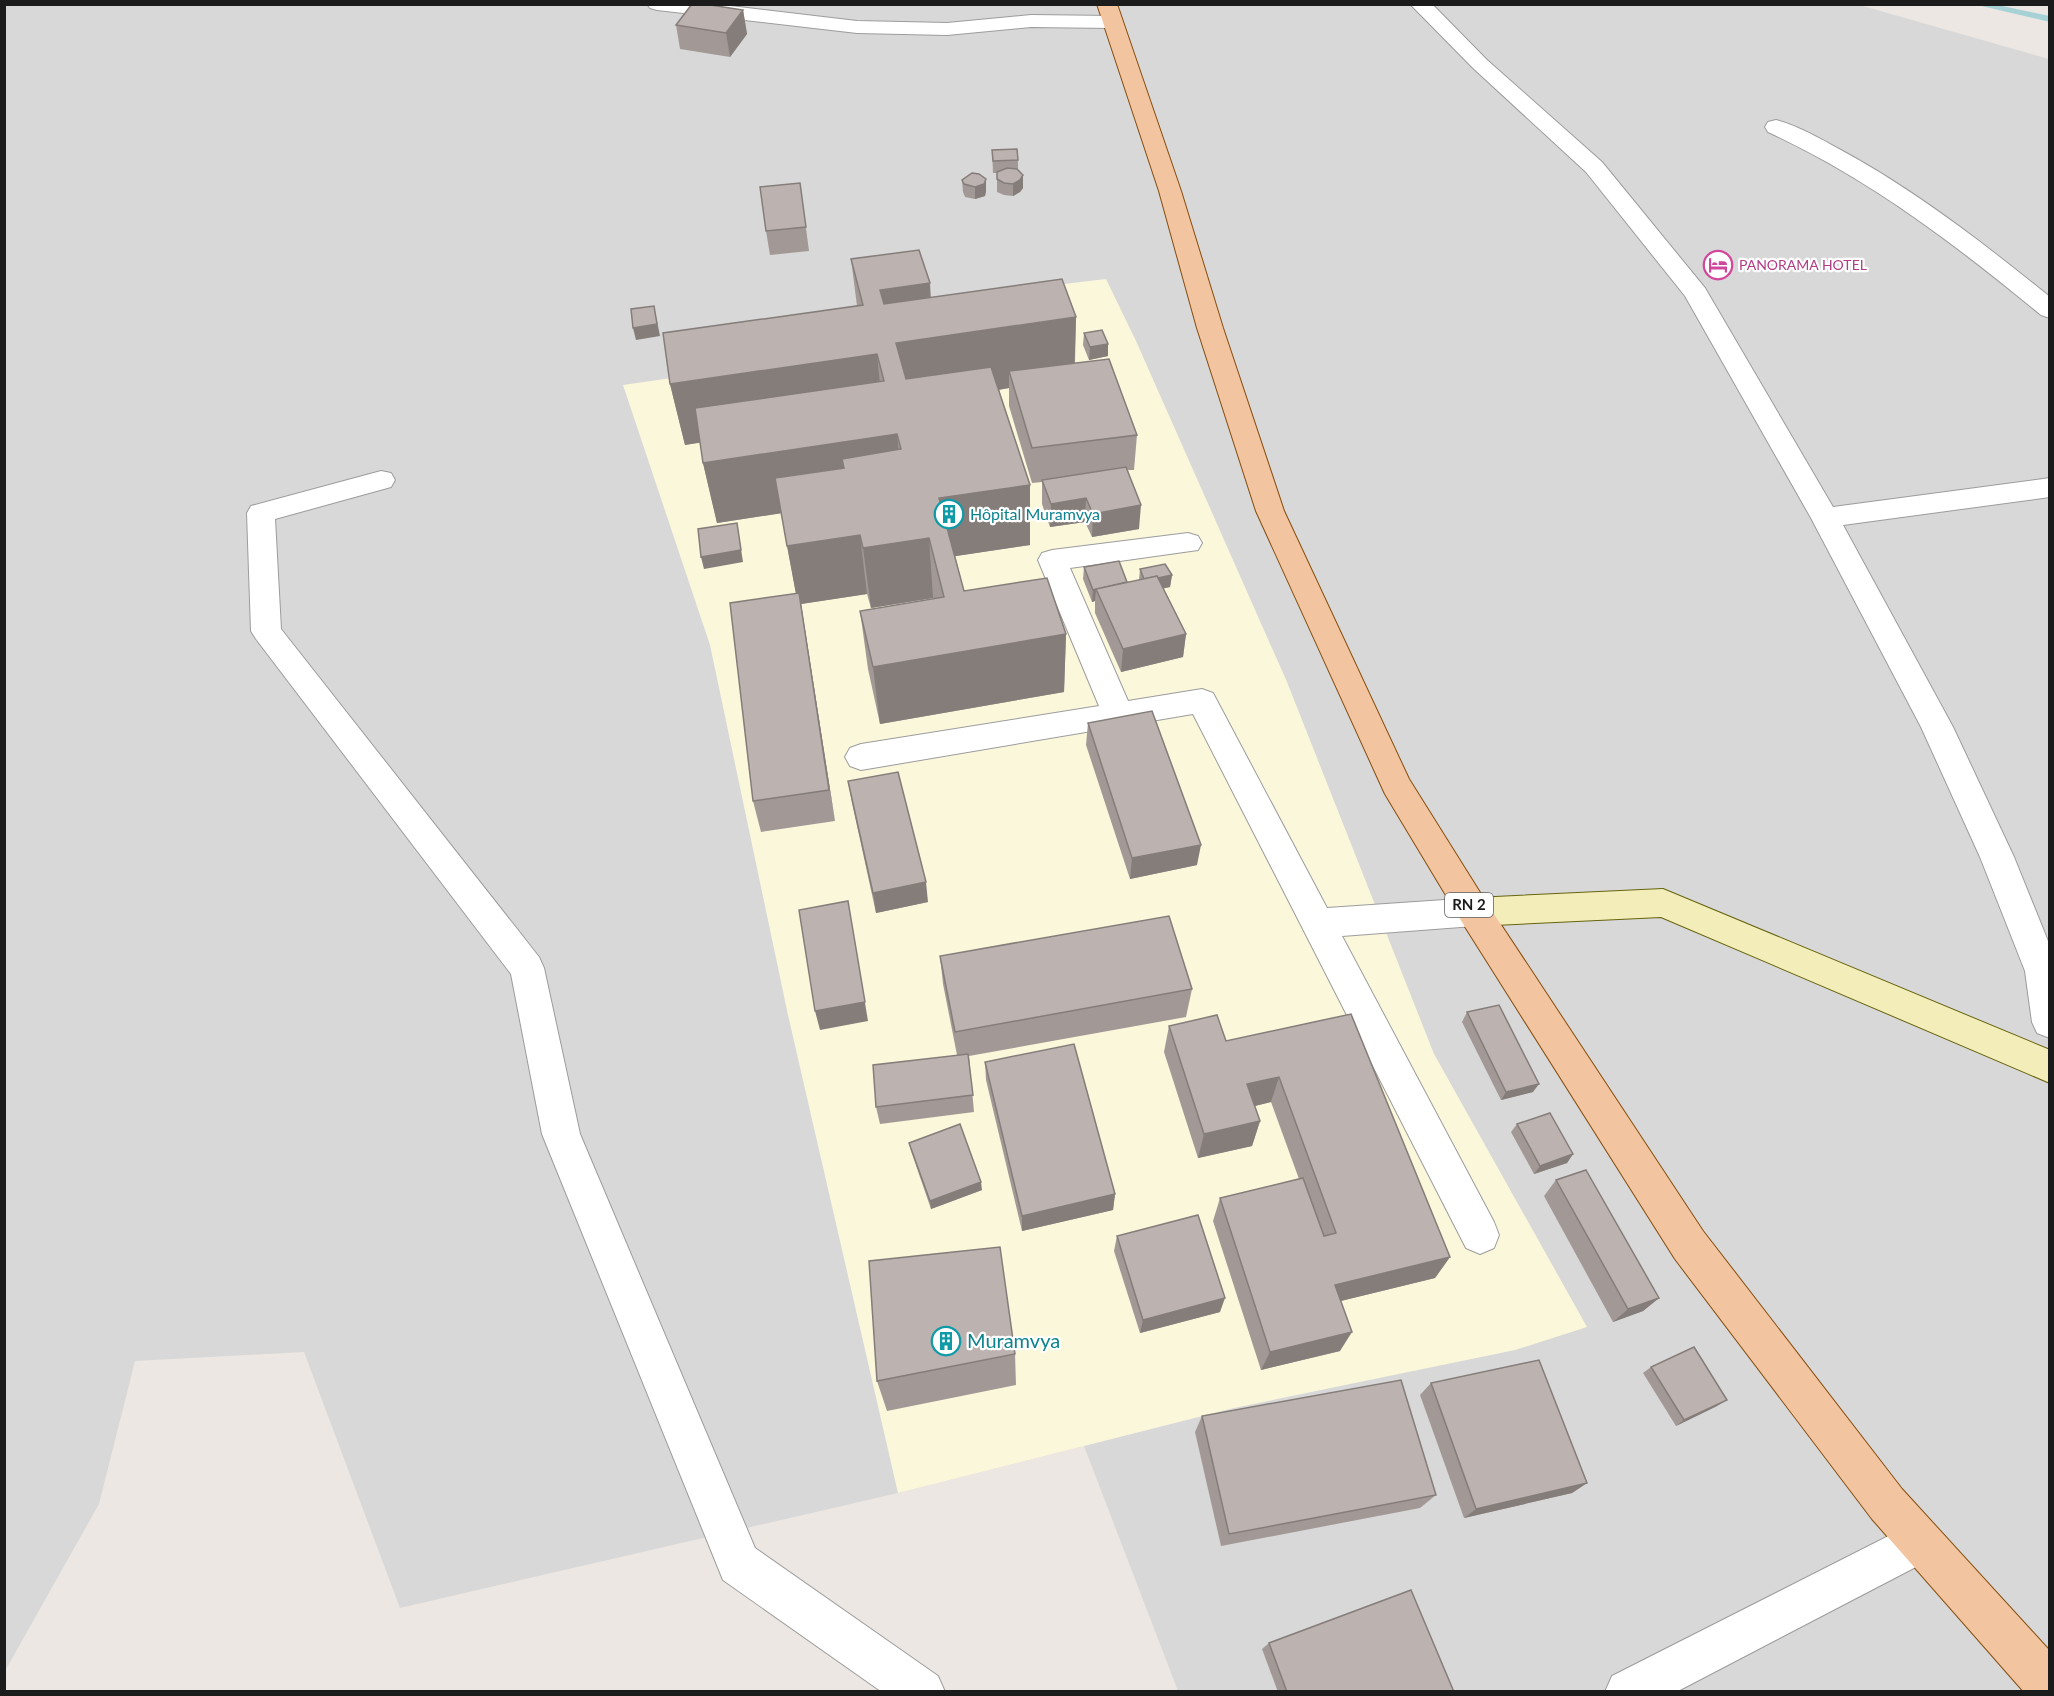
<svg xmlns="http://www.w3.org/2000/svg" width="2054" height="1696" viewBox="0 0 2054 1696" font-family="Lato,sans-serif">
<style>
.residential{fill:#d9d8d8}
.education{fill:#fbf7db}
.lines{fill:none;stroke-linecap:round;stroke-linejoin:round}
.stream{fill:#a6d2d6;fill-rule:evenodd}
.street-casing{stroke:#9c9c9c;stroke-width:2}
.secondary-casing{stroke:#66640e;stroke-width:2}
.primary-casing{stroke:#854d0d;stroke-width:2}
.street{fill:#fff;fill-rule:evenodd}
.secondary{fill:#f3eeb9;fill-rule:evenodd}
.primary{fill:#f2c4a0;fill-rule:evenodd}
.wall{fill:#a29996}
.shaded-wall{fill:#847d7a}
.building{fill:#bcb2af;stroke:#847d7a;stroke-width:1.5}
.labels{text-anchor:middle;stroke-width:4.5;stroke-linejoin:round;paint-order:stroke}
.far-hotel-label{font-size:14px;fill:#b23c85;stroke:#fff;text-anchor:start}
.shield{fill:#fff;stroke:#5f5f5f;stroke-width:1.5}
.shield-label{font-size:15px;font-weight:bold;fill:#1b1b1b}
.culture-label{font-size:16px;fill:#0d838f;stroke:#fff;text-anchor:start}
.near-culture-label{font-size:20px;fill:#0d838f;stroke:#fff;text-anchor:start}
</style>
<rect width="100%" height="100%" fill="#ece7e2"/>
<path class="residential" d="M1856 4 2049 59V1691H1178L1084 1446 898 1493 400 1608 304 1352 135 1361 99 1504 5 1671V5Z"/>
<path class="education" d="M1106 279 1136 341 1287 682 1434 1054 1587 1327 1515 1350 1234 1408 898 1493 788 1015 710 645 623 385 845 353 840 311Z"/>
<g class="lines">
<path class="stream" d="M1973 4H1993L2050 16V22Z"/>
<g class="street-casing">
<g id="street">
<path d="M647 4H714L857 21 947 23 1031 15 1112 16 1119 18 1122 22 1119 26 1112 28 1031 27 947 35 857 33 657 10 650 8Z"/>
<path d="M1410 4H1432L1487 60 1602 162 1705 288 1833 507 2050 478V497L1843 525 1953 727 2014 857 2050 946V1038L2037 1033 2032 1022 2025 971 1980 857 1921 727 1811 518 1685 296 1586 172 1473 68Z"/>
<path d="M1776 120C1798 126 1819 138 1839 149 1915 190 1983 243 2050 297V318L2041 315C1956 245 1870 179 1768 132L1765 127 1768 122Z"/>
<path d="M381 471 391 473 395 480 391 487 275 519 281 629 539 957 544 968 580 1134 755 1548 938 1676 945 1692H882L723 1580 542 1134 511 974 256 639 251 631 247 513 251 506Z"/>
<path d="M1188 533 1198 536 1202 543 1198 550 1070 568 1128 701 1202 689 1213 693 1327 908 1474 898 1486 902 1491 912 1486 922 1474 926 1342 936 1494 1222 1499 1235 1494 1248 1480 1254 1466 1248 1193 714 861 770 850 766 845 757 850 748 861 744 1099 706 1038 560 1042 553 1052 550Z"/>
<path d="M1920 1520 1935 1527 1942 1542 1935 1557 1676 1692H1605L1612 1676Z"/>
</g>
</g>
<g class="secondary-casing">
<path id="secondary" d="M1663 889 2050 1050V1083L1661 917 1474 926 1462 922 1457 912 1462 902 1474 898Z"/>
</g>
<g class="primary-casing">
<path id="primary" d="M1097 4H1117L1181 191 1223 328 1284 511 1409 779 1486 902 1703 1231 1902 1489 2050 1651V1692H2024L1872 1519 1675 1259 1462 922 1385 794 1256 511 1197 328 1159 191Z"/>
</g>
<use href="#street" class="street"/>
<use href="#secondary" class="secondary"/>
<use href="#primary" class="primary"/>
</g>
<g class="wall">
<path d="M743 10 747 34 730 57 680 49 676 25Z"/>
<path d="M992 150 1018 160V170L1023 175V188L1020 192 1013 196 1004 195 997 192V173H993Z"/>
<path d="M986 179V191L985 196 975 199 965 197 963 192 962 180Z"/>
<path d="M800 183 809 251 770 255 766 231Z"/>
<path d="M851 259 931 297 1076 317 1075 363 1137 435 1134 470H1128L1139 529 1092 537 1085 522 1050 527 1042 504V482L1032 483 1009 406V388L999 390 1030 485V545L955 556 964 591 1066 634 1064 692 880 724 868 669 860 611 934 599 933 598 871 608 867 594 801 604 835 821 761 832 753 801 796 593 781 513 717 523 703 463 700 442 685 445 670 384 857 306Z"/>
<path d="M1084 333 1108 344V356L1089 360 1083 345Z"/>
<path d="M1084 567 1127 582 1139 580 1140 569 1172 575 1170 587 1163 588 1186 634 1183 657 1121 672 1095 613V601L1092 602 1083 579Z"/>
<path d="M1088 723 1197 865 1130 879 1086 745Z"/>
<path d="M848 781 928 902 876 913 852 803Z"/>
<path d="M940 956 1192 989 1186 1017 969 1056 974 1112 880 1124 876 1107 957 1055 943 984Z"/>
<path d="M1467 1012 1533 1092 1501 1100 1462 1022Z"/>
<path d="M1351 1014 1450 1257 1435 1278 1341 1301 1340 1351 1261 1370 1213 1221 1220 1198 1299 1179 1271 1102 1254 1106 1260 1121 1252 1146 1198 1158 1164 1052 1169 1026 1226 1041Z"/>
<path d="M985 1062 1115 1194 1113 1210 1022 1231 986 1080Z"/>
<path d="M1517 1124 1573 1154 1567 1163 1534 1174 1511 1132Z"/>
<path d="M909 1143 982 1190 931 1209 911 1151Z"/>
<path d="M1556 1180 1659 1298 1643 1311 1613 1322 1544 1196Z"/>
<path d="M1117 1236 1220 1312 1140 1333 1114 1251Z"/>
<path d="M1015 1354 1016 1385 887 1411 877 1381Z"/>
<path d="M1651 1367 1717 1406 1676 1426 1643 1373Z"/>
<path d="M1431 1383 1587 1483 1572 1493 1464 1518 1420 1395Z"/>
<path d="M1202 1416 1436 1495 1420 1508 1221 1546 1195 1432Z"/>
<path d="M1269 1643 1454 1692H1278L1262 1649Z"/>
</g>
<g class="shaded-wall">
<path d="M743 10 747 34 730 57 726 33Z"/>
<path d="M1023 175V188L1020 192 1013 196V184Z"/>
<path d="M986 179V191L985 196 975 199V187Z"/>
<path d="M930 283 933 338 1076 317 1074 379 1009 371V388L902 404 880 290Z"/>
<path d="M654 306 660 336 636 340 633 328Z"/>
<path d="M1108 344V356L1089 360 1090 347Z"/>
<path d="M877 354 883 415 685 445 670 384Z"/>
<path d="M897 434 903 494 844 468 842 459 848 503 717 523 703 463Z"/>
<path d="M1030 485V545L943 558 939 498Z"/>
<path d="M1086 498 1085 522 1050 527 1051 504Z"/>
<path d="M1141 505 1139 529 1092 537 1093 514Z"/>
<path d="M737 523 743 562 704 569 701 557Z"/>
<path d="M860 535 867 594 801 604 835 821 798 605 787 546Z"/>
<path d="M929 538 933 598 871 608 863 548Z"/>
<path d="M1172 575 1170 587 1144 593 1145 581Z"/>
<path d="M1093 590H1096L1095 601 1092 602Z"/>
<path d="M1066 634 1064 692 880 724 873 667Z"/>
<path d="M1186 634 1183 657 1121 672 1123 649Z"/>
<path d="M1201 845 1197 865 1130 879 1132 858Z"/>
<path d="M926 882 928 902 876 913 873 893Z"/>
<path d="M848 901 868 1021 820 1030 815 1011Z"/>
<path d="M1279 1077 1271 1102 1239 1110 1247 1084Z"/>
<path d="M1539 1084 1533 1092 1501 1100 1506 1092Z"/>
<path d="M1260 1121 1252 1146 1198 1158 1204 1134Z"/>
<path d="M1573 1154 1567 1163 1534 1174 1540 1166Z"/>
<path d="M981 1182 982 1190 931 1209 930 1201Z"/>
<path d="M1115 1194 1113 1210 1022 1231V1216Z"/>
<path d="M1450 1257 1435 1278 1324 1305 1335 1285Z"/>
<path d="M1225 1298 1220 1312 1140 1333 1143 1320Z"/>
<path d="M1659 1298 1643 1311 1613 1322 1628 1309Z"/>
<path d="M1352 1332 1340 1351 1261 1370 1270 1352Z"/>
<path d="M1727 1400 1717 1406 1676 1426 1684 1420Z"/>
<path d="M1587 1483 1572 1493 1464 1518 1476 1509Z"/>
</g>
<g class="building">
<path d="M692 4H704L743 10 726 33 676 25Z"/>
<path d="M1017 149 1018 160 993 161 992 150Z"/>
<path d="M1007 168 1017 169 1023 175 1020 180 1013 184 1004 183 997 179V172Z"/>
<path d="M972 173 979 174 986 179 984 184 975 187 964 184 962 180Z"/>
<path d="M800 183 806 227 766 231 760 187Z"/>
<path d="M919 250 930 283 880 290 884 304 1062 279 1076 317 896 343 906 379 991 367 1030 485 939 498 964 591 1047 578 1066 634 873 667 860 611 944 597 929 538 863 548 860 535 787 546 775 478 844 468 842 459 901 449 897 434 703 463 695 408 884 381 877 354 670 384 663 333 863 305 851 259Z"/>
<path d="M654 306 657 324 633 328 631 309Z"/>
<path d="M1102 330 1108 344 1090 347 1084 333Z"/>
<path d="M1109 359 1137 435 1032 448 1009 371Z"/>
<path d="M1126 467 1141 505 1093 514 1086 498 1051 504 1042 480Z"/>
<path d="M737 523 741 550 701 557 698 529Z"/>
<path d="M1119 561 1127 582 1093 590 1084 567Z"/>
<path d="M1165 564 1172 575 1158 578 1157 576 1144 579 1140 569Z"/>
<path d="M1157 576 1186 634 1123 649 1096 589Z"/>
<path d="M799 593 829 790 753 801 730 603Z"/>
<path d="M1152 711 1201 845 1132 858 1088 723Z"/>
<path d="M898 772 926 882 873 893 848 781Z"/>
<path d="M848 901 865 1002 815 1011 799 910Z"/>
<path d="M1169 916 1192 989 955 1032 940 956Z"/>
<path d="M1499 1005 1539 1084 1506 1092 1467 1012Z"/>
<path d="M1351 1014 1450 1257 1335 1285 1352 1332 1270 1352 1220 1198 1303 1178 1324 1236 1336 1233 1279 1077 1247 1084 1260 1121 1204 1134 1169 1026 1217 1015 1226 1041Z"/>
<path d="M1074 1044 1115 1194 1022 1216 985 1062Z"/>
<path d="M968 1054 973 1095 876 1107 873 1065Z"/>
<path d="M1550 1113 1573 1154 1540 1166 1517 1124Z"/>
<path d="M960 1124 981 1182 930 1201 909 1143Z"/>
<path d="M1586 1170 1659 1298 1628 1309 1556 1180Z"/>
<path d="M1198 1215 1225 1298 1143 1320 1117 1236Z"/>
<path d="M1000 1247 1015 1354 877 1381 869 1261Z"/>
<path d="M1694 1347 1727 1400 1684 1420 1651 1367Z"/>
<path d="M1539 1360 1587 1483 1476 1509 1431 1383Z"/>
<path d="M1401 1380 1436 1495 1229 1534 1202 1416Z"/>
<path d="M1411 1590 1454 1692H1287L1269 1643Z"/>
</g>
<defs>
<g id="hotel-ring" transform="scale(1.5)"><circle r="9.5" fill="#fff" stroke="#d1479c" stroke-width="1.5"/><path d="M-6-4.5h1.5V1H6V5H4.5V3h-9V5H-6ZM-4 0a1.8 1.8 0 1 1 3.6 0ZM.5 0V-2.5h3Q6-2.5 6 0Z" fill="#d1479c"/></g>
<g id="building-ring" transform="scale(1.5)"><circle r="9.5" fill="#fff" stroke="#0f9aa8" stroke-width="1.5"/><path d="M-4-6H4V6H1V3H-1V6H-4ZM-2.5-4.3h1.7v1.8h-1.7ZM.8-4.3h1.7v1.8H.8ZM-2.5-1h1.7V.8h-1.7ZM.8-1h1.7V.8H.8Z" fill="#0f9aa8"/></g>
</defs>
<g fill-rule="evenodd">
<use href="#hotel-ring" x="1718" y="265"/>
<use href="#building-ring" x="949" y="514"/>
<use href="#building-ring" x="946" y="1341"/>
</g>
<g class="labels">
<g class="far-hotel-label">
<text x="1739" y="270">PANORAMA HOTEL</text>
</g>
<rect class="shield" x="1445" y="893" width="48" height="24" rx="4.5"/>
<g class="shield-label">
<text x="1469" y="910">RN 2</text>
</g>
<g class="culture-label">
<text x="970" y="520">Hôpital Muramvya</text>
</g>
<g class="near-culture-label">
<text x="967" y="1348">Muramvya</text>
</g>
</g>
<rect width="2054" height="1696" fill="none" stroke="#1b1b1b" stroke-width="12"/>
</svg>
